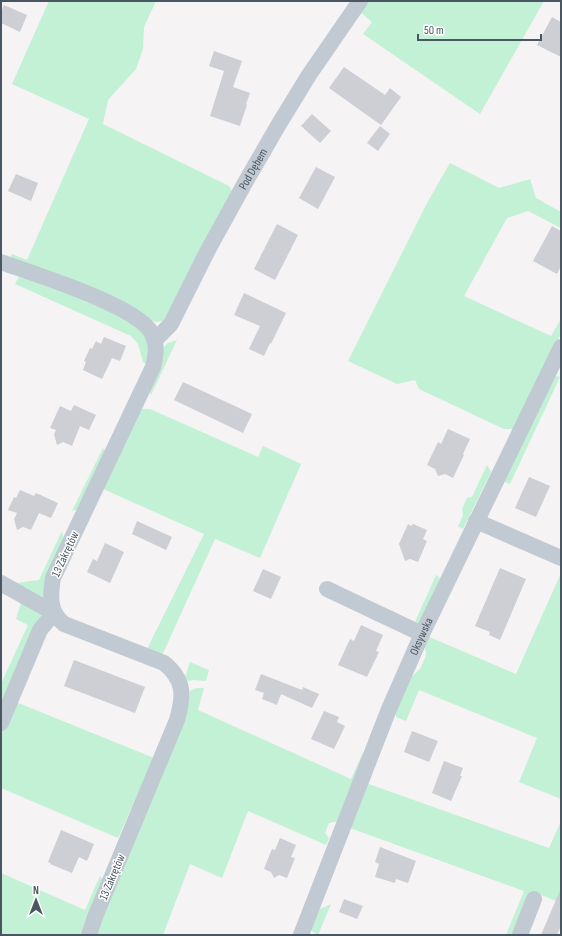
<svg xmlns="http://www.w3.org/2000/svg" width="562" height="936" viewBox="0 0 562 936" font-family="'Sofia Sans Condensed',sans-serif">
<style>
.green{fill:#c3f1d5}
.building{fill:#cdcfd5}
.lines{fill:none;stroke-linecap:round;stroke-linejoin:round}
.minor{stroke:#c1cad2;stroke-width:16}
.labels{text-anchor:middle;stroke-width:3;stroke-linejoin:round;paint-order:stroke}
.street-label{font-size:12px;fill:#4a5661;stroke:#fff}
</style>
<rect width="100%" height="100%" fill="#f5f3f3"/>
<g class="green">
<path d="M49 1H156L144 27 143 49 136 69 108 100 103 124 229 186 232 191 164 321 156 322 147 319 10 259 12 254 27 260 89 119 12 84Z"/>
<path d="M366 1H544L480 114 363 34 372 22 359 11Z"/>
<path d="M450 163 499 188 530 179 536 198 561 212V228L528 211 507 218 464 296 551 336 561 319V334L513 429H504L419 389 415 380 397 384 348 361 427 203Z"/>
<path d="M20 275 67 292 134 321 146 338 149 347 147 364 143 362 138 344 131 336 15 284Z"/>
<path d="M177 340 151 395 149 389 164 347 168 343Z"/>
<path d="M552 375 560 377 510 484 500 480Z"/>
<path d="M141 409H150L258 457 263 446 301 464 260 558 215 539 164 651 162 654 147 649 204 534 103 489Z"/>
<path d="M103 448 107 453 79 509 72 511Z"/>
<path d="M487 465 491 472 463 529 458 526 463 516 462 509 467 498 472 497Z"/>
<path d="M62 531 64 542 45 600 16 583 39 580Z"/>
<path d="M561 573V799L519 782 537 738 419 690 406 721 396 717 395 711 405 683 420 669 425 658 426 653 424 642 427 636 516 674Z"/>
<path d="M436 575 440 578 419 624 415 622Z"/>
<path d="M1 587 41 612 42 616 1 711V684L28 625 16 619 21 603 1 593Z"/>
<path d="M190 662 209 670 206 681 193 680 188 681 185 677Z"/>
<path d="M197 688H204L198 710 351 779 363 752 365 756 340 821 329 823 325 833 329 838 326 845 248 811 222 878 190 864 163 935H96L189 699 190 691Z"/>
<path d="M16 702 154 758 118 838 1 788V735Z"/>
<path d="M366 783 549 848 561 821V903L531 891 512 935H506L524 891 347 827Z"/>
<path d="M1 873 85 910 100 876 103 880 82 935H1Z"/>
<path d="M331 904 318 935 313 932 310 928 318 910Z"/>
</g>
<g class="building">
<path d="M4 5 27 15 20 32 1 23V12Z"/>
<path d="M552 17 561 22V57L537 45Z"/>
<path d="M214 51 242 61 233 87 250 93 246 104 247 105 240 126 210 116 224 71 209 66Z"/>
<path d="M344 67 385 95 390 88 401 97 381 125 329 88Z"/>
<path d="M312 114 331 131 320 143 301 126Z"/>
<path d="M380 126 390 134 378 151 367 143Z"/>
<path d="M316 167 335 177 318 209 299 198Z"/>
<path d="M16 174 38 183 31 201 8 191Z"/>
<path d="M277 224 298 235 275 280 254 269Z"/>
<path d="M552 226 561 231V266L557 274 533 261Z"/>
<path d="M244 293 286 313 271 344 270 343 264 356 249 349 260 326 234 315Z"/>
<path d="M104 337 126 346 120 361 112 358 102 379 83 370 86 362 84 361 90 348 92 349 96 341 101 344Z"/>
<path d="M183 382 252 414 243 433 174 400Z"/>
<path d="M74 405 96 415 89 430 80 426 72 446 63 442 57 445 54 434 56 430 50 428 60 406 71 411Z"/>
<path d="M448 429 470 439 463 454 464 455 453 478 445 474 438 476 435 469 427 465 438 442 441 444Z"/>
<path d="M529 477 550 486 536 517 515 508Z"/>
<path d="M20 490 34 496 36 493 58 503 51 518 39 513 31 530 23 527 17 530 14 519 17 513 8 510 14 497 16 498Z"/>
<path d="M137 521 172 537 166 550 132 534Z"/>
<path d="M408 524 411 526 413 524 427 530 423 539 427 541 418 562 410 559 405 561 399 544Z"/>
<path d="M105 543 124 552 110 583 87 572 93 559 97 561Z"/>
<path d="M500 568 526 579 500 640 489 635 490 632 475 626Z"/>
<path d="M263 569 281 577 271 599 253 591Z"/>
<path d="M361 625 383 635 376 651 379 652 367 677 338 665 350 639 354 641Z"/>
<path d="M74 660 145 687 135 713 64 686Z"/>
<path d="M261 674 302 690 303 687 319 694 312 708 281 694 277 705 262 699 264 693 255 690Z"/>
<path d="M324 711 339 717 337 722 345 726 334 749 311 739Z"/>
<path d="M412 731 438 741 429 762 404 752Z"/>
<path d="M444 761 463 768 460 776H462L451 801 432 793Z"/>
<path d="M61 830 94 844 87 861 79 857 72 873 50 864 51 863 48 862Z"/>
<path d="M280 838 296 845 291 857 295 858 287 878 279 875 274 878 271 872 264 869 272 849 275 850Z"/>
<path d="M380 847 416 861 408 883 396 879 395 883 375 877 379 864 375 862Z"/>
<path d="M561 888V926L557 935H541Z"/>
<path d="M344 899 363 906 357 919 339 912Z"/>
</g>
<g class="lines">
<g class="minor">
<path d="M1 262C34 274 135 305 151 332 158 344 156 355 153 367L53 578C50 596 49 612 64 624L164 663C185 680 184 696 177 720L95 917 89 935"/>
<path id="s1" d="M155 340 171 324 208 250 246 181 279 124 309 75 360 1"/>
<path d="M476 521 561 558"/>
<path d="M1 583 54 613 40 630 1 723"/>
<path d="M327 589 422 634"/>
<path id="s2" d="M301 935 389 709 422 634 561 347"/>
<path d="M520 935 534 899"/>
</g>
</g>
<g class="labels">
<g class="street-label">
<text dy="4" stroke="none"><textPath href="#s1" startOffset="198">Pod Dębem</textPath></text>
<text transform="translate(65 554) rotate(-65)" y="4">13 Zakrętów</text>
<text dy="4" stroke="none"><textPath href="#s2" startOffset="322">Oksywska</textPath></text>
<text transform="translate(112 877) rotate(-67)" y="4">13 Zakrętów</text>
</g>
</g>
<rect width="562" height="936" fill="none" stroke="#4a5661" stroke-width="4"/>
<g transform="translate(36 900)" stroke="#ffffff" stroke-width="3" paint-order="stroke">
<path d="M0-3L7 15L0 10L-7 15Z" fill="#4a5661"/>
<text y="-6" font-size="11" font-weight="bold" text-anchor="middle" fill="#4a5661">N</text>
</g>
<path d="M418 34v6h123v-6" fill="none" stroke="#4a5661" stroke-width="2"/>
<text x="424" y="34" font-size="12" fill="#4a5661" stroke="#ffffff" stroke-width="3" paint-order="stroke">50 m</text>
</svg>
